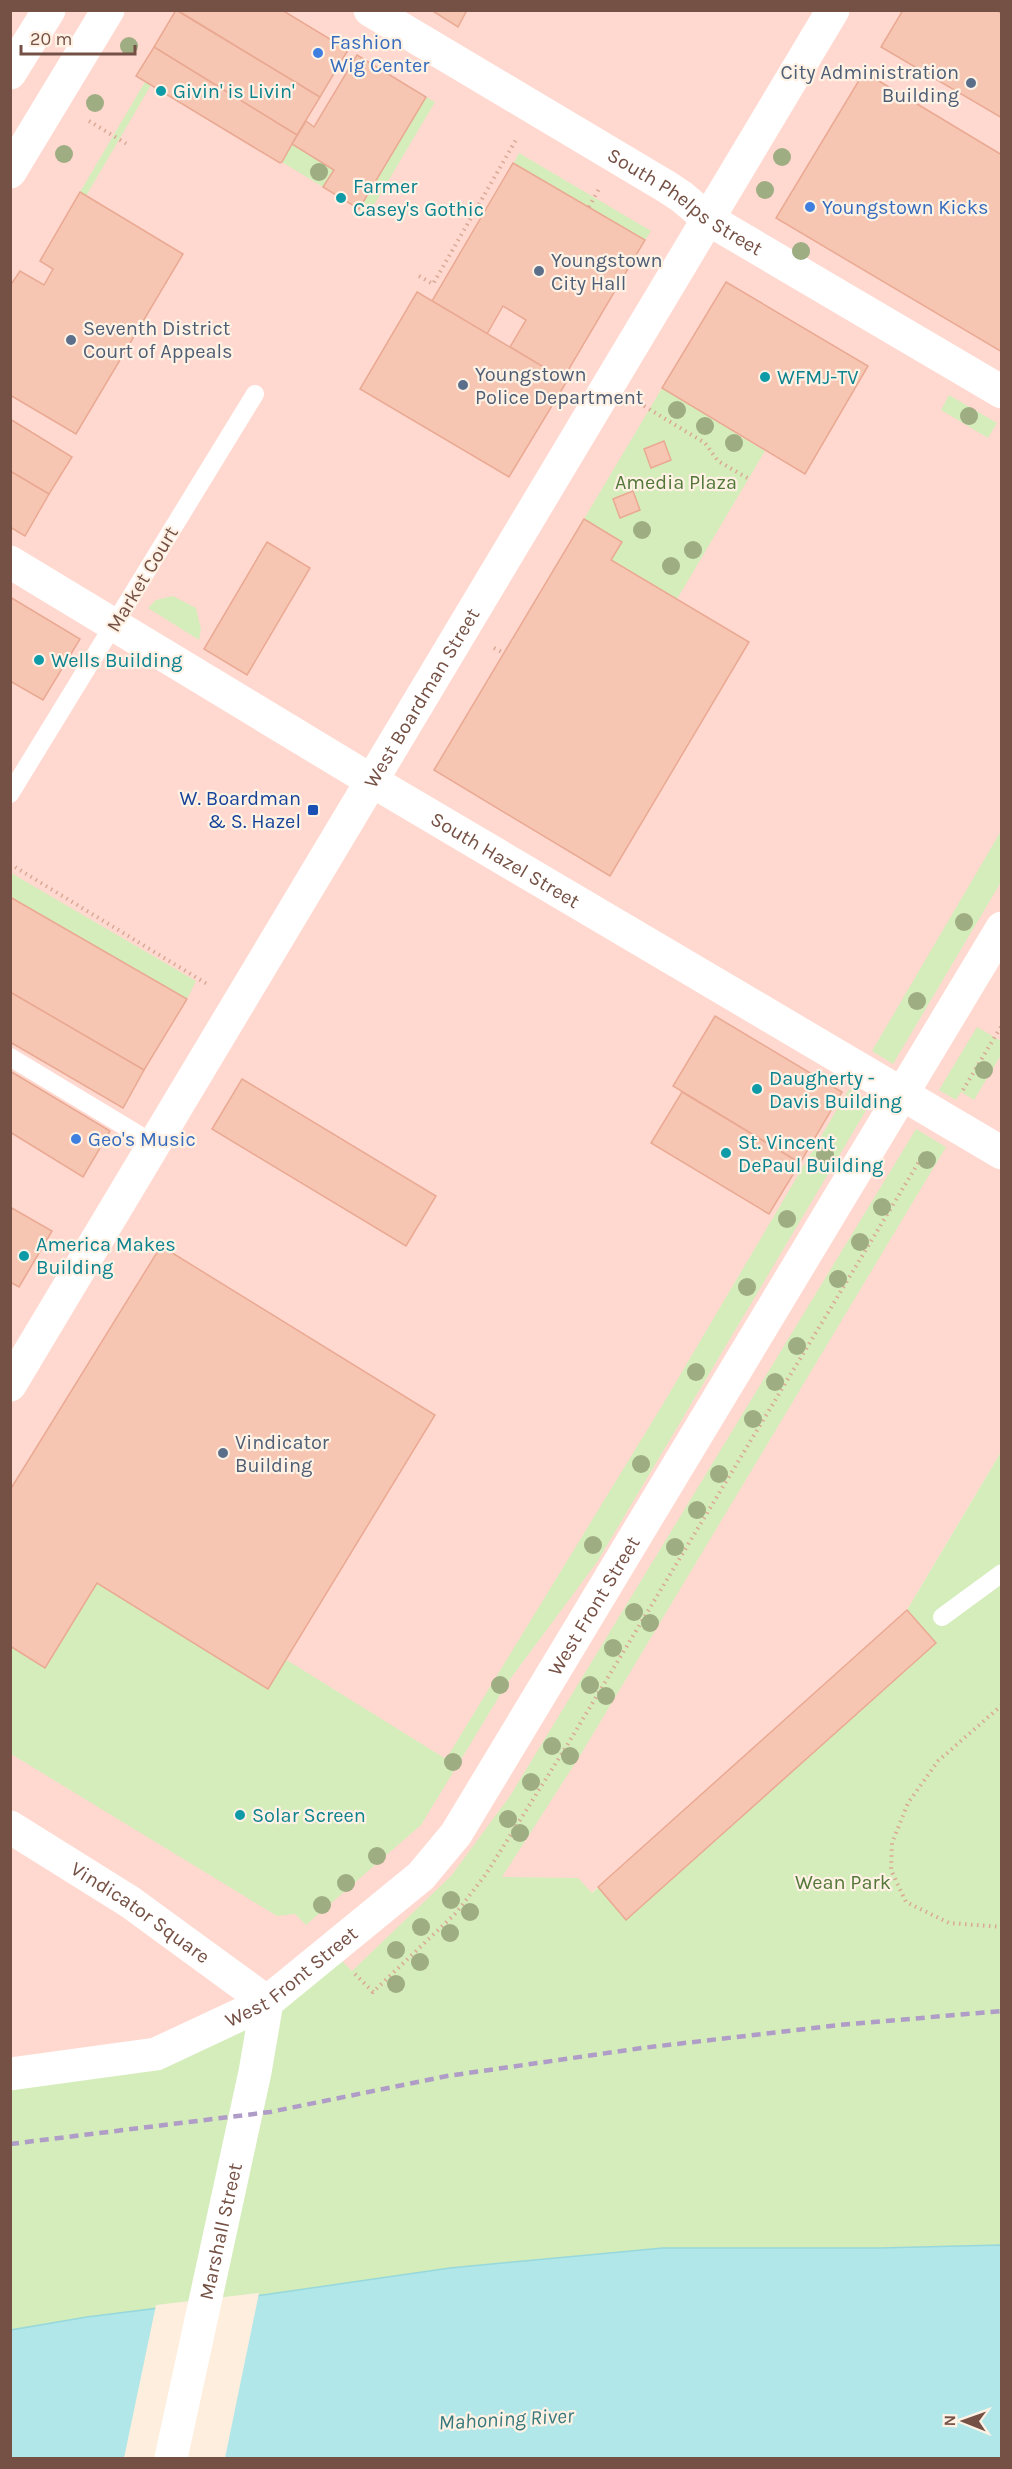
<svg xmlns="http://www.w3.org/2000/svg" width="1012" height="2469" viewBox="0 0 1012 2469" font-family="Karla,sans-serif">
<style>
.commercial{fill:#ffd9d0}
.green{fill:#d5ecbb}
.water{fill:#b1e7e9;stroke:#96d8db;stroke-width:1.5}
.pier{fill:#feeedd}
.building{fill:#f6c6b3;stroke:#eaa992;stroke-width:1.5}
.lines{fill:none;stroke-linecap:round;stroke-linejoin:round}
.path{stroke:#daa996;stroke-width:4;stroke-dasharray:1.5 4.5;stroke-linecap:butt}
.service{stroke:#fff;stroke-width:18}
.minor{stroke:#fff;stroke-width:33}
.tertiary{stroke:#fff;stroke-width:33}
.rail{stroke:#af9cc7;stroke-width:4.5;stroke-dasharray:9 6;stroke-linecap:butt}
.tree{fill:#9fad83}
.shop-dot{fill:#3f7fe0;stroke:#fff2e5;stroke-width:2}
.service-dot{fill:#5c6f8a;stroke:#fff2e5;stroke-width:2}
.culture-dot{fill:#0f9aa8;stroke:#fff2e5;stroke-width:2}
.transit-dot{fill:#1a4fb4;stroke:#fff2e5;stroke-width:2}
.labels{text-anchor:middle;stroke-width:4.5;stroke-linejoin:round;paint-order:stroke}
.shop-label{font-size:20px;fill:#366cbe;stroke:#fff2e5;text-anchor:start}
.service-label{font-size:20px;fill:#4e5e75;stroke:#fff2e5;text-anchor:start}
.culture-label{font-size:20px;fill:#0d838f;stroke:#fff2e5;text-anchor:start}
.street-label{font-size:20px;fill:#755044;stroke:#fff2e5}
.park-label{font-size:20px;fill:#527739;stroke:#fff2e5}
.transit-label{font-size:20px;fill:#164399;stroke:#fff2e5;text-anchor:end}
.water-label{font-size:21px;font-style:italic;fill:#37797d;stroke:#fff2e5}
</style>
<rect width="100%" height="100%" fill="#feeedd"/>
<path class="commercial" d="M10 11H1002L1001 1452 907 1610 591 1893 465 1926 156 2054 10 2074Z"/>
<g class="green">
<path d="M145 82 151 85 86 196 80 192Z"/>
<path d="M426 97 435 102 368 215 359 209Z"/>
<path d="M292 144 334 170 323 187 282 162Z"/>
<path d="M519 153 651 231 645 240 514 163Z"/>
<path d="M662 388 765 451 677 599 611 560 622 542 584 519Z"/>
<path d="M949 395 997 423 988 438 941 410Z"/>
<path d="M173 596 196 608 201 629 199 640 148 608 156 600Z"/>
<path d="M1001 831V882L893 1064 872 1051Z"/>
<path d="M11 873 196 981 187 999 11 897Z"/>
<path d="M977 1027 1001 1041V1055L974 1100 961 1092 956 1100 939 1090Z"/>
<path d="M849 1089 871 1102 597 1562 508 1682 421 1825 306 1925 295 1914 277 1916 11 1754 10 1646 46 1667 97 1583 267 1689 285 1659 446 1759 663 1404Z"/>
<path d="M916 1129 946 1147 581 1754 502 1877 578 1878 592 1893 907 1610 1001 1452V2245L880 2248H663L450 2268 263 2295 87 2317 11 2330 10 2074 156 2054 331 1950 352 1971 451 1876 510 1796Z"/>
</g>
<path class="water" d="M1001 2245V2458H11V2330L87 2317 263 2295 450 2268 663 2248H880Z"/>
<path class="pier" d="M259 2293 225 2458H124L156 2305Z"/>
<g class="building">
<path d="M176 10 320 97 297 135 154 47Z"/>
<path d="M177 10H282L348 50 320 97Z"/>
<path d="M431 10H467L458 27Z"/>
<path d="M903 10H996L1002 14V118L881 47Z"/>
<path d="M154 47 297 135 282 162 280 163 136 76Z"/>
<path d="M357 55 426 97 359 209 323 187 334 170 292 144 306 121 314 127Z"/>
<path d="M864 72 1002 155V352L776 218Z"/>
<path d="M513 163 645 240 563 379 510 347 526 320 503 306 487 334 432 301Z"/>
<path d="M80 192 183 254 76 434 10 395V286L20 271 44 285 53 269 40 261Z"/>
<path d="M726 282 868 366 805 474 662 388Z"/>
<path d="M417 292 567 381 509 477 360 389Z"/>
<path d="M10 419 72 457 49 494 10 471Z"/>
<path d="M664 441 671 460 651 468 644 449Z"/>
<path d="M10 471 49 494 25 536 10 527Z"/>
<path d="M633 491 640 510 620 518 613 499Z"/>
<path d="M584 519 622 542 611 560 749 642 610 876 434 770Z"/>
<path d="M267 542 310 568 247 675 204 649Z"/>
<path d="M10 597 80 639 43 700 10 681Z"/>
<path d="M10 897 187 999 144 1070 10 992Z"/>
<path d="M10 992 144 1070 123 1108 10 1042Z"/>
<path d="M715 1016 842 1092 800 1163 673 1086Z"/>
<path d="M10 1071 110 1131 83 1177 10 1132Z"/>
<path d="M242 1079 436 1196 406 1246 212 1129Z"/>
<path d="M682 1092 800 1163 769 1214 651 1143Z"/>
<path d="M10 1207 52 1231 19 1287 10 1282Z"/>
<path d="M161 1246 435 1415 268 1689 97 1583 45 1668 10 1646V1490Z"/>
<path d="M907 1610 936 1643 626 1920 598 1887Z"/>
</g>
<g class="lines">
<g class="path">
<path d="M89 121 130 146"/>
<path d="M589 207 600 187"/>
<path d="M419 276 433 284 517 138"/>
<path d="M644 406 705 443 718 461 749 479"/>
<path d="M494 648 504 653"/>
<path d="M10 864 207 984"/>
<path d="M963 1090 1002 1025"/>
<path d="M1002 1705 938 1761 908 1803 892 1843 891 1870 906 1902 949 1923 1002 1927"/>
<path d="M355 1974 373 1992 456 1913 486 1874 566 1747 926 1150"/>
</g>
<g class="service">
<path d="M10 794 255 394"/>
<path d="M10 1057 154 1144"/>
<path d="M942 1617 1002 1573"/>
</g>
<g class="minor">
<path id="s1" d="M370 10 667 187 682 197 708 219 1002 392"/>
<path id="s2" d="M10 562 372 781 1002 1153"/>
</g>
<g class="tertiary">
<path d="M10 73 49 10"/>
<path d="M10 172 108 10"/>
<path id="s3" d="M10 1385 833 10"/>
<path id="s4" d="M10 1827 130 1902 267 2002"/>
<path id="s5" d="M10 2074 156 2054 267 2002 421 1876 456 1834 1002 928"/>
<path id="s6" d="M171 2458 255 2072 267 2002"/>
</g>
<path class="rail" d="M10 2144 270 2112 447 2076 642 2048 839 2025 1002 2011"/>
</g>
<g class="tree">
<circle cx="129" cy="46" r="9"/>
<circle cx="95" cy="103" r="9"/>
<circle cx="64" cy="154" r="9"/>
<circle cx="782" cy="157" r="9"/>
<circle cx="319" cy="172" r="9"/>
<circle cx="765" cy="190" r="9"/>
<circle cx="801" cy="251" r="9"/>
<circle cx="677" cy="410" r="9"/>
<circle cx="969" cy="416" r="9"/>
<circle cx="705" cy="426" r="9"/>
<circle cx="734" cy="443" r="9"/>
<circle cx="642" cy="530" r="9"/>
<circle cx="693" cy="550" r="9"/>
<circle cx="671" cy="566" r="9"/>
<circle cx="964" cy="922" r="9"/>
<circle cx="917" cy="1001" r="9"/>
<circle cx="984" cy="1070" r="9"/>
<circle cx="825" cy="1155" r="9"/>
<circle cx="927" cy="1160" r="9"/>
<circle cx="882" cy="1207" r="9"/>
<circle cx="787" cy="1219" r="9"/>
<circle cx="860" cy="1242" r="9"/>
<circle cx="838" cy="1279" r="9"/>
<circle cx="747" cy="1287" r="9"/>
<circle cx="797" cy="1346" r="9"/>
<circle cx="696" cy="1372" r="9"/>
<circle cx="775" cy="1382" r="9"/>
<circle cx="753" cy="1419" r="9"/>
<circle cx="641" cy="1464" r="9"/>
<circle cx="719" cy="1474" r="9"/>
<circle cx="697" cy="1510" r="9"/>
<circle cx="593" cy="1545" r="9"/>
<circle cx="675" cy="1547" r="9"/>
<circle cx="634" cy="1612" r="9"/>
<circle cx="650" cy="1623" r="9"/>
<circle cx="613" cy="1648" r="9"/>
<circle cx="500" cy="1685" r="9"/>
<circle cx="590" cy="1685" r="9"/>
<circle cx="606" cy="1696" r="9"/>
<circle cx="552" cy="1746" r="9"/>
<circle cx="570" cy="1756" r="9"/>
<circle cx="453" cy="1762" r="9"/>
<circle cx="531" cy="1782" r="9"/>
<circle cx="508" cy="1819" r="9"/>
<circle cx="520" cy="1833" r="9"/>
<circle cx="377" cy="1856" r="9"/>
<circle cx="346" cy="1883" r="9"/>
<circle cx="451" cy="1900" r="9"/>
<circle cx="322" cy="1905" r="9"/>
<circle cx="470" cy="1912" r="9"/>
<circle cx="421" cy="1927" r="9"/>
<circle cx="450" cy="1933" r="9"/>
<circle cx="396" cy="1950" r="9"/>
<circle cx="420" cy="1962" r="9"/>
<circle cx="396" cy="1984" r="9"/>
</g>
<g class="shop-dot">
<circle cx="318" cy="53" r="6"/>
<circle cx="810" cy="207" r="6"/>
<circle cx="76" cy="1139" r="6"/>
</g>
<g class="service-dot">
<circle cx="971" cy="83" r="6"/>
<circle cx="539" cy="271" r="6"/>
<circle cx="71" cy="340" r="6"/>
<circle cx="463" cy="385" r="6"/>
<circle cx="223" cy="1453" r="6"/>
</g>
<g class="culture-dot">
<circle cx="161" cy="91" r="6"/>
<circle cx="341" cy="198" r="6"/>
<circle cx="765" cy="377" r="6"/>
<circle cx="39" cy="660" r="6"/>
<circle cx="757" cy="1089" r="6"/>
<circle cx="726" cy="1153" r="6"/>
<circle cx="24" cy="1256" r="6"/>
<circle cx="240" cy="1815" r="6"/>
</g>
<rect class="transit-dot" x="307" y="804" width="12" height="12" rx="3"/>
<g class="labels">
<g class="shop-label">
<text x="330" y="49">Fashion<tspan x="330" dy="23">Wig Center</tspan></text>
<text x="822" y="214">Youngstown Kicks</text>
<text x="88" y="1146">Geo's Music</text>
</g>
<g class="service-label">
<text x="959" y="79" text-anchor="end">City Administration<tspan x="959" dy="23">Building</tspan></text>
<text x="551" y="267">Youngstown<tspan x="551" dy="23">City Hall</tspan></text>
<text x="83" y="335">Seventh District<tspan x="83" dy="23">Court of Appeals</tspan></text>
<text x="475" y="381">Youngstown<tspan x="475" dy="23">Police Department</tspan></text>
<text x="235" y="1449">Vindicator<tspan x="235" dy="23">Building</tspan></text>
</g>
<g class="culture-label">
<text x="173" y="98">Givin' is Livin'</text>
<text x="353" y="193">Farmer<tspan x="353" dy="23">Casey's Gothic</tspan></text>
<text x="777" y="384">WFMJ-TV</text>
<text x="51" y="667">Wells Building</text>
<text x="769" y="1085">Daugherty -<tspan x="769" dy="23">Davis Building</tspan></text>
<text x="738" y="1149">St. Vincent<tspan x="738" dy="23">DePaul Building</tspan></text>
<text x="36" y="1251">America Makes<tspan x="36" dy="23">Building</tspan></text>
<text x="252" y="1822">Solar Screen</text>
</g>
<g class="street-label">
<text dy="7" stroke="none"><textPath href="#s1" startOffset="369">South Phelps Street</textPath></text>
<text transform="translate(142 579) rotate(-59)" y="7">Market Court</text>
<text dy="7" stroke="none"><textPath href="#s3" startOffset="801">West Boardman Street</textPath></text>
<text dy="7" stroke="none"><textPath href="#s2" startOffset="578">South Hazel Street</textPath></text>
<text dy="7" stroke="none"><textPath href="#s5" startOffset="790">West Front Street</textPath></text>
<text dy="7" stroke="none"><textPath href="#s4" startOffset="156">Vindicator Square</textPath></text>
<text dy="7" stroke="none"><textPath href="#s5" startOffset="304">West Front Street</textPath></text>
<text dy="7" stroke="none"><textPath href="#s6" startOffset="232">Marshall Street</textPath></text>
</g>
<g class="park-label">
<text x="676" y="489">Amedia Plaza</text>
<text x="843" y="1889">Wean Park</text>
</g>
<g class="transit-label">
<text x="301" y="805">W. Boardman<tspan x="301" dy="23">&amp; S. Hazel</tspan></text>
</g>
<g class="water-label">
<text transform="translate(506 2419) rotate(-3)" y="7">Mahoning River</text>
</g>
</g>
<rect width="1012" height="2469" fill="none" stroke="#755044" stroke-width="24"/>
<g transform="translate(964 2421) rotate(271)" stroke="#fff2e5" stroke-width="4.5" paint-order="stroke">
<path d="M0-4.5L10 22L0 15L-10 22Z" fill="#755044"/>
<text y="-9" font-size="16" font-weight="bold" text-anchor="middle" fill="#755044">N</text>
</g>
<path d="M21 45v9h114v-9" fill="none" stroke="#755044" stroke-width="3"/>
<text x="30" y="45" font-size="18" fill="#755044" stroke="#fff2e5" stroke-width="4.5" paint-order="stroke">20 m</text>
</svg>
